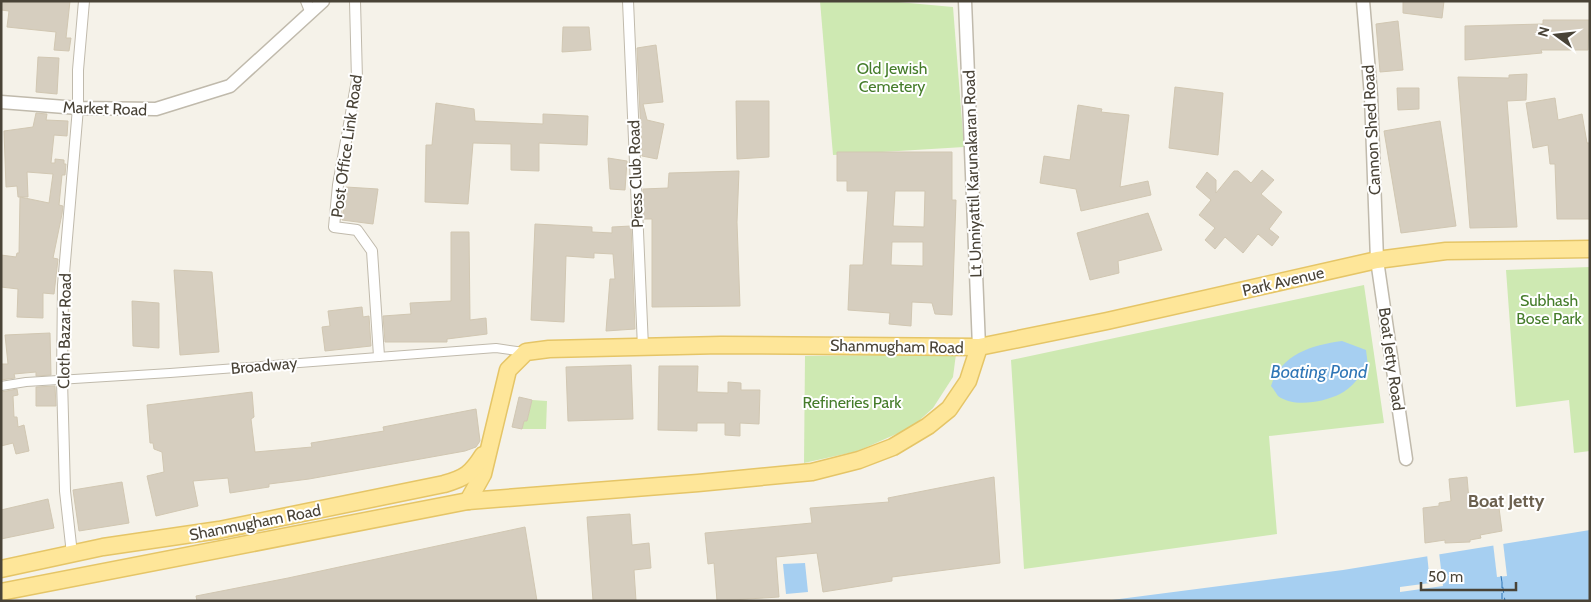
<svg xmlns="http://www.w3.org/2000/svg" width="1591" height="602" viewBox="0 0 1591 602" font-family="Cabin,sans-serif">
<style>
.green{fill:#cee9b2}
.water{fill:#a6cff1}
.pier{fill:#f5f2e9}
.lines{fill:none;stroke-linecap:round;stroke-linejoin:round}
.ferry{stroke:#2f76b6;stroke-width:1;stroke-dasharray:6 5;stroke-linecap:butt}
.building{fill:#d6cebf;stroke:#d1c7b2;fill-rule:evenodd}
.pedestrian-casing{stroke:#c0baac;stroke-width:10}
.minor-casing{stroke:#c0baac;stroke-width:12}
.tertiary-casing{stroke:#c0baac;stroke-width:15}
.primary-casing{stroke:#e5c567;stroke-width:19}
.pedestrian{stroke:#fff;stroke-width:8}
.minor{stroke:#fff;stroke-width:10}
.tertiary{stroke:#fff;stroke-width:12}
.primary{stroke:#fee699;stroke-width:16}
.labels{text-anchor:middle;stroke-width:4;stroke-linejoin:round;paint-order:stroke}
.park-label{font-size:16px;fill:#457c2a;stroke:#fff}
.street-label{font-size:16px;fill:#494337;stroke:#fff}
.water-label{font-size:18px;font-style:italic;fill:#2f76b6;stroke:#fff}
.neighbourhood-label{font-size:18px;font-weight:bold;fill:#6c614f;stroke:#fff}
</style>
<rect width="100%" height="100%" fill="#f5f2e9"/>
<g class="green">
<path d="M820 1H887L953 7 964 147 833 155Z"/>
<path d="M1590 267V451L1574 453 1569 400 1516 407 1506 270Z"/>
<path d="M1364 285 1384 423 1269 436 1277 534 1024 569 1011 360Z"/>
<path d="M956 354 953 377 933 408 912 427 858 451 804 463 805 356Z"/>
<path d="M532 400 547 401 546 429H522L524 421H527Z"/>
</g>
<g class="water">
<path d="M1342 341 1366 350 1368 366C1360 376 1352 388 1340 394 1324 402 1294 408 1278 396 1276 393 1273 388 1271 386 1281 354 1312 345 1342 341Z"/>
<path d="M1590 530V601H1104L1343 570Z"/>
<path d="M805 563 808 592 786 594 783 564Z"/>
</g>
<g class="pier">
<path d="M1503 542 1507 576 1497 577 1493 543Z"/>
<path d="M1439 552 1443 586 1400 592V587L1430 583 1427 554Z"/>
</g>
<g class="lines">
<g class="ferry">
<path d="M1501 576 1505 601"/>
<path d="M1502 582V601"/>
</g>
</g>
<g class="building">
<path d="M1 1H70L66 38H71L69 51 54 50 56 32 7 27 9 11 1 10Z"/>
<path d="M1403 1H1444L1442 18 1403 13Z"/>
<path d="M1543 20H1589L1588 50H1541L1542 53 1465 60V26L1543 24Z"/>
<path d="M1398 21 1403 70 1380 72 1376 24Z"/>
<path d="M563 27H589L591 50 562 52Z"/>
<path d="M656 45 663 102 643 104 647 120 664 124 657 159 642 156 637 48Z"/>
<path d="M38 57 59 58 57 94 36 92Z"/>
<path d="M1527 74 1526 100 1507 101 1517 227 1470 228 1458 77 1509 78V75Z"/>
<path d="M1175 87 1223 93 1218 155 1169 148Z"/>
<path d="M1397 88H1419V109L1398 110Z"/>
<path d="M1555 98 1558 120 1582 114 1587 143H1590V219H1557L1555 164H1550L1548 145 1533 148 1526 103Z"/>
<path d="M736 101H769V157L737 159Z"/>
<path d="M436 103 474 109 475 121 543 124V114L588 116 587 145 539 143V171L511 170V144L473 143 468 204 425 202 426 145H432Z"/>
<path d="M1078 105 1102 109 1101 112 1129 115 1120 187 1148 181 1151 195 1081 211 1076 189 1040 183 1044 156 1070 160Z"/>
<path d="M36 113 47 114 46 120 68 121 67 136 54 135 51 163H55V159L64 160V164H66L65 175H62L59 205 63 206 62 214 53 258 58 259 54 294 43 293V318L17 317 18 289 1 287V255L16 257 17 253H19L20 197H18L17 186 6 187 4 131 33 127ZM27 172 53 174 49 203 20 197H28Z"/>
<path d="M1440 121 1456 226 1401 233 1384 131Z"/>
<path d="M837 152H952V200H956L952 315 935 314 932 303 912 302 911 326 889 324 890 313 848 310 850 265H863L868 191H847V181H837ZM895 191H925L924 227 893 226ZM892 242H923V266L891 265Z"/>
<path d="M608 158 627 161 625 190 610 189Z"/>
<path d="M1262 170 1274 180 1261 194 1282 212 1269 229 1279 237 1272 246 1258 234 1243 253 1225 237 1215 249 1205 240 1215 228 1199 215 1211 200 1196 187 1207 172 1216 180V193L1234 171H1238L1251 183Z"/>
<path d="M739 171 737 222 740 306 652 307V219H644L643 189 668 188 669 173Z"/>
<path d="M346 187 378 189 373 224 342 220Z"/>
<path d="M1148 213 1162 250 1118 261 1119 273 1090 280 1077 233Z"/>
<path d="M535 224 592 227V232L612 233V227L631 226 635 329 606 331 610 279H615L613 254 594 253V258L566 256 564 322 531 320Z"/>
<path d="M451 232H469L470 320 486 318 487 334 447 339V342H385L383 316 411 314 410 303 451 301Z"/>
<path d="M174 270 212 272 219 352 180 355Z"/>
<path d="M132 301 159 303V348L133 346Z"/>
<path d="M362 307 363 317 369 316 371 346 325 351 322 327 330 326 328 311Z"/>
<path d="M50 333 51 375 36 376V372L14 374 15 378 1 380V364H8L5 335Z"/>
<path d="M631 365 633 419 568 421 566 367Z"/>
<path d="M659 366H698L697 392 728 393V382L741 383V390H760L759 424 740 423V436L725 435V423H697V431L658 430Z"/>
<path d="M55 386 56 406H36V387Z"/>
<path d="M17 389 18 395 13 396 14 417H17L18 427 24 425 29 451 16 454 13 443 1 446V392Z"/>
<path d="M252 392 254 417 251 419 255 452 312 447 311 443 384 431 383 427 476 409 480 441 476 447 465 451 309 479 269 484V487L230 493 228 478 193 481 198 506 156 516 147 476 164 472 162 452 154 449 153 443H150L147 405Z"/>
<path d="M519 397 532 400 527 421H524L522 429 512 427Z"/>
<path d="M994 477 1000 563 892 577V581L823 592 817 553 776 557 779 597 717 601 714 563 708 564 705 533 812 523 810 508 889 502 888 498Z"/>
<path d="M1467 477 1469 500 1476 499V503L1498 500 1502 531 1480 535 1481 538 1470 540V542L1445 543V540L1425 543 1423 508 1439 506V503L1451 501 1449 479Z"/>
<path d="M122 482 129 523 79 531 73 490Z"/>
<path d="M48 499 54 528 1 539V510Z"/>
<path d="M630 514 632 545 649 543 651 568 634 570 636 601H593L587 517Z"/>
<path d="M525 527 537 601H197L196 596 288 578Z"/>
</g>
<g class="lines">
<g class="pedestrian-casing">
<path id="pedestrian" d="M1 386 26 382 170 373 496 348 524 352"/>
</g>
<g class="minor-casing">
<g id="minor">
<path d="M306 1 310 11"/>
<path d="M355 1 357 80 338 185 334 227 357 230 372 251 379 356"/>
<path d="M628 1 643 347"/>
<path d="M72 554 65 491 62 380 63 285 78 108V70L84 1"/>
</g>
</g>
<g class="tertiary-casing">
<g id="tertiary">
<path d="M965 1 979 347"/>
<path d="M1363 1 1371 96 1377 260 1406 459"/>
<path d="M1 102 78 108 156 109 230 86 323 1"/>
</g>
</g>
<g class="primary-casing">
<g id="primary">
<path d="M468 501 483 474 508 370 526 352 549 349 721 345 979 347 1107 321 1377 260 1446 251 1590 249"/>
<path d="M1 569 103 547 219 530 444 484C465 478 471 474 483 455"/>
<path d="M1 592 468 501 698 483 812 472 859 460 893 447 928 426 949 409 968 381 979 347"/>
</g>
</g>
<use href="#pedestrian" class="pedestrian"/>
<use href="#minor" class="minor"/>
<use href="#tertiary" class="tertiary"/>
<use href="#primary" class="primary"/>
</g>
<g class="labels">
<g class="park-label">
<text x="892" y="74">Old Jewish<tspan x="892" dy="18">Cemetery</tspan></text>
<text x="1549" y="306">Subhash<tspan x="1549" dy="18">Bose Park</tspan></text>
<text x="852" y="408">Refineries Park</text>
</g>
<g class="street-label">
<text transform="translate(105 108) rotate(2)" y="6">Market Road</text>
<text transform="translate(1371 130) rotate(-93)" y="6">Cannon Shed Road</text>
<text transform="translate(346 146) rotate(-82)" y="6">Post Office Link Road</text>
<text transform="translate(635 174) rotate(-92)" y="6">Press Club Road</text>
<text transform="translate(972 174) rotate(-92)" y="6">Lt Unniyattil Karunakaran Road</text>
<text transform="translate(1283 281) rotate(-13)" y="6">Park Avenue</text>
<text transform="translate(64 331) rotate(-89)" y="6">Cloth Bazar Road</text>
<text transform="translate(897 346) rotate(1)" y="6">Shanmugham Road</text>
<text transform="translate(1392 359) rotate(82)" y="6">Boat Jetty Road</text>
<text transform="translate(264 365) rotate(-5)" y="6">Broadway</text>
<text transform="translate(255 522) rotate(-11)" y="6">Shanmugham Road</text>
</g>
<g class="water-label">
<text x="1319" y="378">Boating Pond</text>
</g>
<g class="neighbourhood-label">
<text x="1506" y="507">Boat Jetty</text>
</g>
</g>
<rect width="1591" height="602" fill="none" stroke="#494337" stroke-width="5"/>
<g transform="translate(1556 35) rotate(285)" stroke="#ffffff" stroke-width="4" paint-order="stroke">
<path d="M0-4L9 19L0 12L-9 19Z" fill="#494337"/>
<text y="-8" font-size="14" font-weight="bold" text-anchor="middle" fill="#494337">N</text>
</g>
<path d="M1421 582v8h95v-8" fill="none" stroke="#494337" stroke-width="2.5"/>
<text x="1428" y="582" font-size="15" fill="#494337" stroke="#ffffff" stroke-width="4" paint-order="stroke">50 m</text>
</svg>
